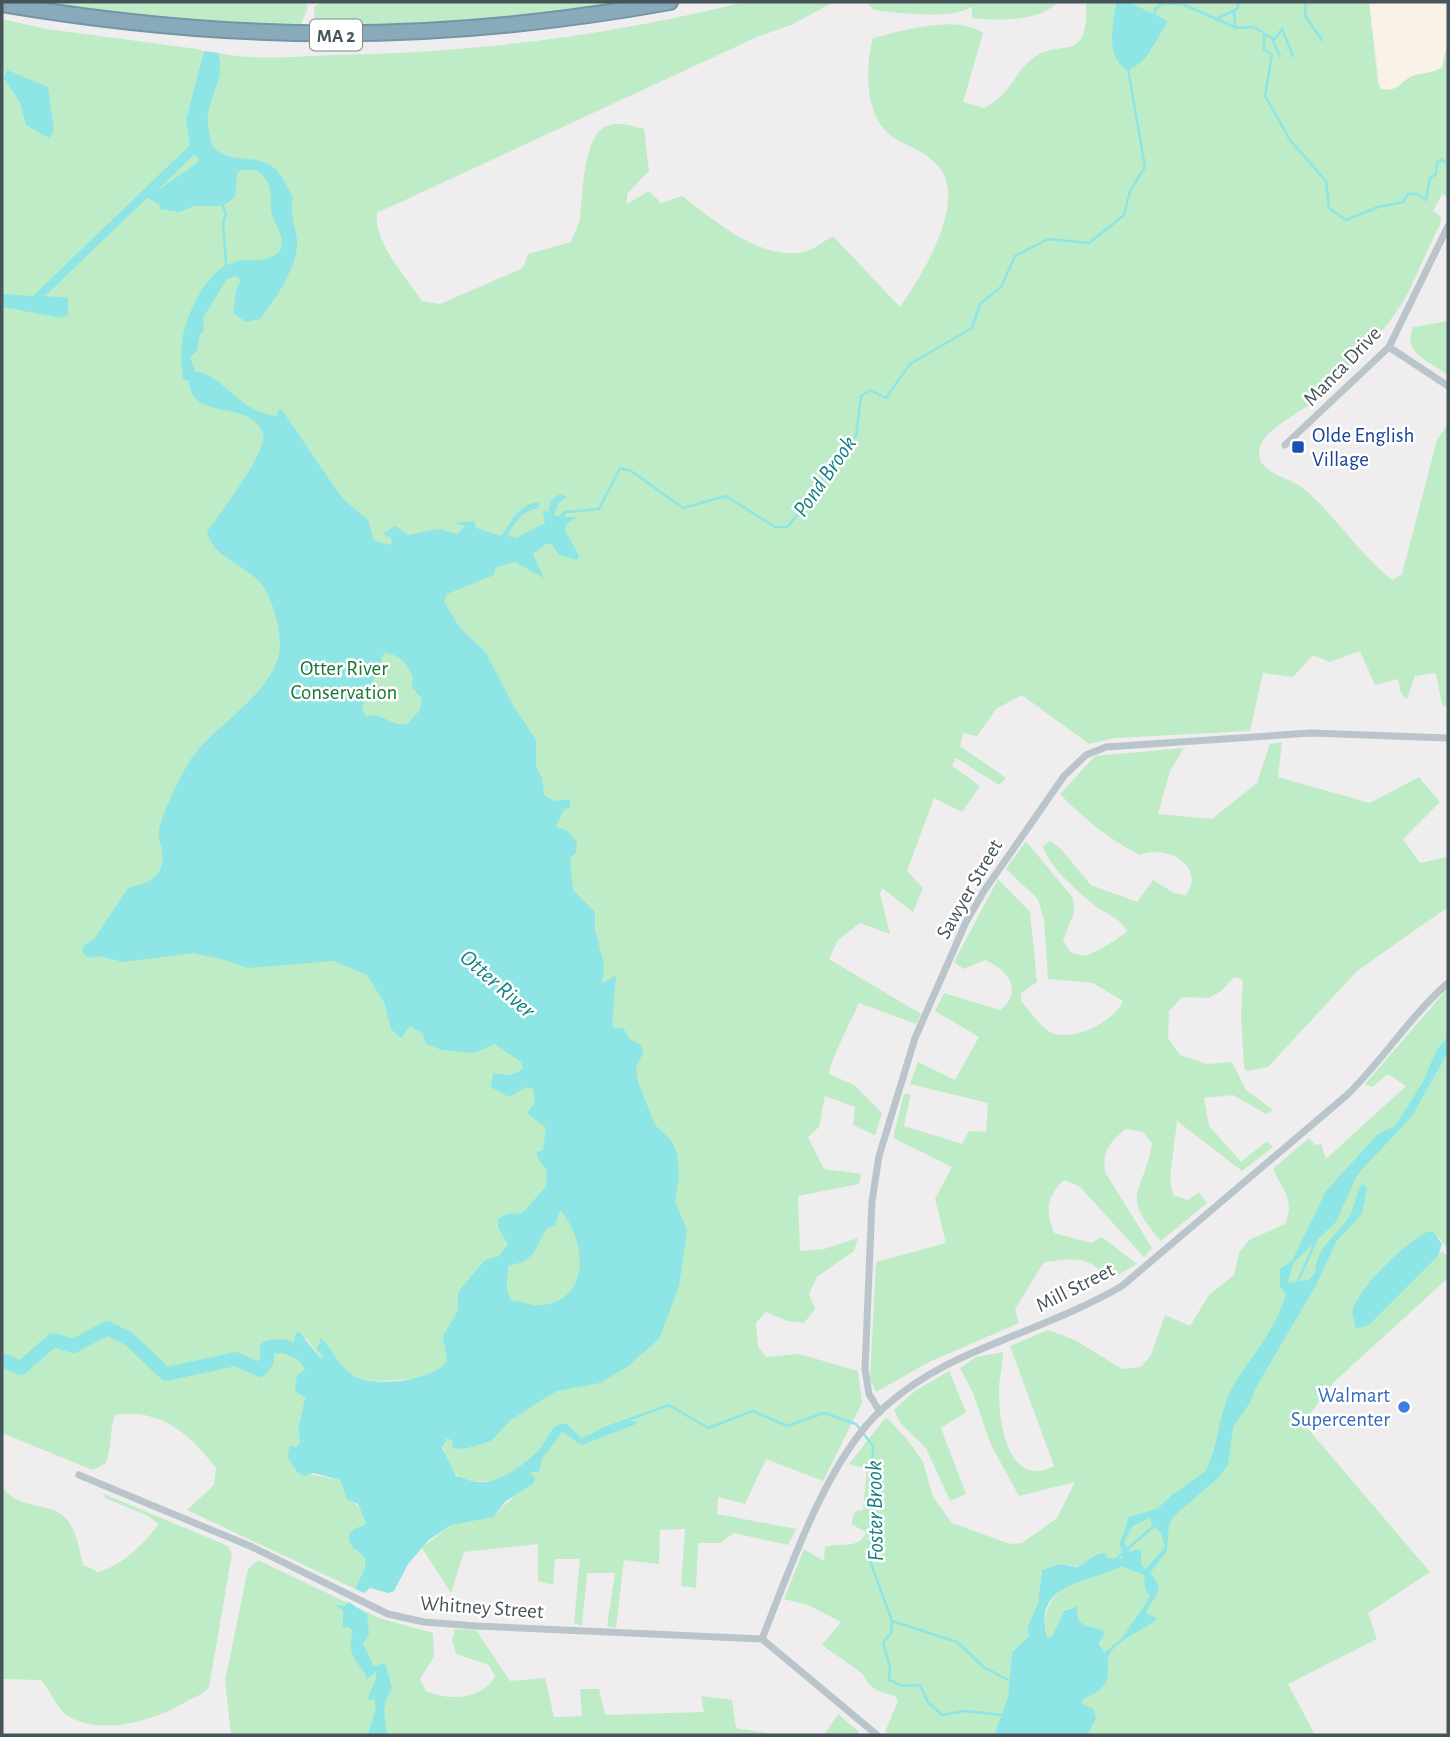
<svg xmlns="http://www.w3.org/2000/svg" width="1450" height="1737" viewBox="0 0 1450 1737" font-family="'Alegreya Sans',sans-serif">
<style>
.commercial{fill:#faf1e7}
.green{fill:#beecc6}
.water{fill:#8de5e6;fill-rule:evenodd}
.lines{fill:none;stroke-linecap:round;stroke-linejoin:round}
.stream{stroke:#8de5e6;stroke-width:2.5}
.river{stroke:#8de5e6;stroke-width:14}
.motorway-casing{stroke:#7395a5;stroke-width:18}
.minor{stroke:#b9c5ca;stroke-width:7}
.motorway{stroke:#88aaba;stroke-width:14}
.transit-dot{fill:#1a4fb4;stroke:#fff;stroke-width:2.5}
.shop-dot{fill:#3f7fe0;stroke:#fff;stroke-width:2.5}
.labels{text-anchor:middle;stroke-width:5;stroke-linejoin:round;paint-order:stroke}
.shield{fill:#fff;stroke:#7e878c;stroke-width:2}
.shield-label{font-size:19px;font-weight:bold;fill:#47545a}
.street-label{font-size:21px;fill:#47545a;stroke:#fff}
.transit-label{font-size:21px;fill:#164399;stroke:#fff;text-anchor:start}
.park-label{font-size:21px;fill:#1c7637;stroke:#fff}
.shop-label{font-size:21px;fill:#366cbe;stroke:#fff;text-anchor:end}
.water-label{font-size:23px;font-style:italic;fill:#148183;stroke:#fff}
</style>
<rect width="100%" height="100%" fill="#f0edee"/>
<path class="commercial" d="M1369 2H1448L1447 58 1442 68 1428 74 1414 75 1398 89H1381Z"/>
<g class="green">
<path d="M36 2H305L308 7 300 26C212 26 123 17 36 2Z"/>
<path d="M322 2H626L536 15 466 21 356 27 315 24 314 7Z"/>
<path d="M744 2H834L791 25 757 37 377 213C374 243 406 277 422 301L440 304 523 268 528 254 571 242C574 234 579 225 580 217 583 195 583 135 607 126 619 121 633 126 644 129L649 171 627 194V204L649 191 661 203 682 196C714 220 760 261 804 252 813 250 824 241 833 236L900 307C921 277 969 201 938 166 925 151 908 147 893 137 864 118 865 67 873 38 904 31 955 14 983 33L963 102 984 108C1012 94 1013 74 1032 59 1061 36 1089 67 1086 2H1116L1112 33 1152 51 1157 36 1168 21 1129 2H1369L1378 83 1381 89C1399 93 1400 80 1415 75 1425 73 1433 72 1442 68L1448 38V198L1442 194 1433 211 1441 217 1440 225C1428 247 1419 271 1408 293 1386 333 1347 370 1314 401 1297 416 1259 430 1259 454 1259 473 1291 478 1303 488 1336 516 1358 553 1392 580L1402 574 1437 440 1448 423V708L1442 705 1436 673 1415 676 1407 699 1401 693 1398 679 1375 685 1360 651 1330 662 1313 655 1293 677 1263 673 1250 731 1115 738 1089 744 1022 695 996 709 977 736 963 733 960 746 1006 778 999 785 956 758 952 766 980 786 962 812 934 798 907 871 923 888 913 912 882 888 880 894 890 934 860 923 838 940 829 959 921 1014 916 1024 859 1003C852 1019 830 1061 829 1074L854 1085 882 1113 875 1135 853 1125 855 1107 825 1096 819 1127 808 1137 824 1169 861 1174 859 1184 798 1196 800 1251 824 1249 858 1238 854 1251 817 1277 809 1294 815 1309 804 1323 787 1321 766 1312 756 1323 758 1346 766 1357 799 1354 858 1371 862 1403 823 1481 766 1459 745 1504 718 1497 717 1514 796 1529 788 1545 734 1533 720 1543H698L696 1588 681 1586 685 1529 660 1530 659 1564 624 1560 616 1628 607 1626 615 1573H587L582 1626 574 1623 580 1559H555L553 1585 538 1581V1544L464 1552 451 1593 422 1548 451 1525 498 1511 514 1497 495 1480C473 1484 452 1481 446 1457 444 1450 442 1448 444 1441L450 1439 464 1449 417 1379C392 1379 361 1389 342 1366 334 1357 329 1347 321 1339L317 1349 323 1357 321 1359 306 1338 295 1357 305 1369 301 1393 305 1396 298 1431 300 1443 296 1447 297 1472 340 1480 348 1499C359 1504 362 1511 366 1523L358 1528 356 1551 365 1559V1568L355 1589 187 1510 214 1485 216 1468C190 1434 160 1408 115 1415 109 1432 112 1447 106 1463L93 1470 2 1433V19L47 29 197 49 204 51 201 62 221 61 219 53C256 61 298 56 336 55 476 52 609 36 744 2Z"/>
<path d="M867 2H1058C1038 22 999 21 972 18V7C948 20 900 13 874 10Z"/>
<path d="M1448 321V375C1431 362 1401 353 1413 327Z"/>
<path d="M1282 742 1278 777 1370 803 1419 777 1440 802 1403 839 1420 863 1448 857V907L1357 971 1268 1067 1246 1071 1244 1066 1241 1016 1243 980 1234 977 1221 991 1209 998 1182 997 1169 1011 1168 1038 1180 1055 1207 1064 1232 1062 1246 1090 1273 1110 1266 1114 1233 1095 1204 1098 1209 1126 1241 1162 1267 1141 1273 1147 1242 1171 1177 1121 1170 1178 1173 1195 1188 1200 1199 1192 1207 1203 1161 1241C1118 1192 1144 1195 1152 1143L1143 1132 1126 1129C1110 1142 1102 1150 1105 1172L1152 1248 1144 1257 1080 1187 1064 1180C1045 1199 1046 1210 1054 1233L1091 1243 1102 1237 1137 1264 1109 1280C1088 1254 1075 1259 1044 1262L1015 1309 1019 1323 929 1362 876 1392 870 1380 876 1262 946 1243 935 1199 952 1167 893 1138 904 1094H911L904 1126 962 1144 969 1131 986 1132 988 1103 910 1084 918 1062 955 1080 979 1037 935 1011 944 993 1000 1010C1025 991 1007 969 985 960L964 969 954 962 998 879 1030 912 1037 982 1021 993V1001C1029 1010 1041 1028 1052 1033 1075 1042 1114 1021 1123 1001L1093 983 1048 979 1044 920 1038 899 1006 869 1026 841 1073 898 1074 913 1063 940 1070 952C1076 954 1081 956 1087 955 1095 953 1122 937 1127 931 1120 917 1105 914 1093 904 1075 889 1050 868 1043 846L1050 841 1060 848 1091 885 1137 902 1153 880 1174 893 1186 895C1207 865 1165 844 1139 855 1108 838 1085 820 1060 794L1095 756 1184 748 1170 771 1158 814 1212 819 1257 783 1270 744Z"/>
<path d="M1448 988V1249L1438 1237 1359 1296 1352 1312 1368 1325 1442 1251 1448 1257V1278L1334 1382 1303 1423 1430 1572 1368 1613 1377 1639 1288 1684 1315 1735H1088L1094 1724 1079 1707 1102 1640 1078 1625 1072 1607 1064 1611 1052 1636 1047 1639C1038 1600 1063 1590 1085 1567L1059 1564 1042 1570 1038 1603 1027 1628 1029 1636 1012 1652 1008 1697 994 1735H889L885 1732 898 1701 895 1696C880 1692 869 1689 863 1674L822 1645 841 1622 808 1605 784 1599 804 1549 824 1561 825 1547C839 1542 861 1550 866 1532L851 1524 855 1511 863 1510 867 1469 849 1464 886 1417 907 1439 923 1462 933 1497 952 1523 1010 1544 1022 1543 1057 1518 1075 1482 1019 1496 991 1445 973 1393 960 1368 976 1357 1003 1352C1003 1367 998 1381 999 1396 1000 1428 1010 1489 1054 1466L1010 1346 1048 1330 1075 1340 1122 1369 1141 1367 1151 1355 1165 1315 1190 1326 1209 1295 1234 1275 1239 1253 1249 1240 1285 1224C1296 1200 1282 1190 1273 1169L1309 1138 1315 1145 1321 1144 1326 1159 1406 1086 1388 1074 1372 1087 1365 1084Z"/>
<path d="M949 1371 966 1412 941 1428 966 1494 950 1501 926 1448 901 1424 894 1410 915 1391Z"/>
<path d="M2 1486C17 1509 43 1502 61 1514 76 1525 79 1549 83 1565L98 1572C123 1565 143 1545 159 1524L146 1515 105 1498 104 1494 228 1546 232 1554 209 1687C203 1695 196 1696 187 1701 154 1721 101 1737 66 1715 56 1707 50 1690 41 1680L2 1679Z"/>
<path d="M258 1560 379 1618 433 1633 434 1657 420 1679 426 1691C450 1701 480 1700 495 1677L489 1665 456 1654 452 1639 455 1629 476 1630 510 1681 545 1678 554 1717 582 1716 580 1689H599L605 1715 704 1712 701 1696 732 1700 736 1728 779 1735H231L225 1681 248 1569Z"/>
<path d="M838 1714 859 1732 857 1735H824Z"/>
</g>
<g class="water">
<path d="M1116 2H1129L1168 21C1155 39 1150 64 1126 70 1105 53 1113 26 1116 2Z"/>
<path d="M204 51 219 53C224 76 214 88 209 109 206 120 209 132 211 143 224 167 256 151 275 169 283 176 287 188 293 197 289 212 295 225 297 240 299 265 275 300 260 319L246 322 233 313 236 290 241 280 236 276 227 279 203 318 204 331 200 334 197 351 190 357 196 372C221 372 239 413 277 416L279 409 282 410 342 498 368 520 374 541 392 545 391 536 386 537 384 533 395 526 408 535 438 529 458 534 465 526 453 523 474 521 476 528 501 536C511 522 519 504 539 502V508C525 509 513 523 508 536L516 538 545 523 543 512 546 510 548 514 551 500 560 494 567 497 559 502 554 515 559 516 565 510 568 511 564 517H577L566 524 565 530 579 556 577 560 559 555 552 544H546L533 554 544 578 515 562 496 567 494 575 447 594 444 602 460 628 486 653 513 705 536 740V766L542 778 544 795 554 801 570 799V808L564 809 556 826 568 832 577 842 576 852 570 858 573 890 595 912V930L604 964 602 983 616 976 612 1025 614 1028H623L630 1039 641 1045 643 1053 636 1068 638 1082 655 1125 672 1141 677 1154 679 1177 675 1201 687 1230 679 1286 659 1339 627 1367 600 1383 557 1391 545 1398 511 1420 491 1441 464 1449 453 1448 452 1440 447 1439 442 1448 456 1476C464 1478 474 1483 482 1482 502 1482 530 1461 542 1446 550 1435 552 1422 567 1424L581 1438C603 1431 606 1420 636 1421V1424L582 1445 562 1432 542 1459 539 1472H530L535 1478 534 1483 506 1501 493 1517 451 1525 429 1540 408 1564 394 1591 388 1593 370 1588 364 1593 355 1589 365 1568V1559C360 1552 341 1542 352 1531 356 1526 362 1528 366 1523L358 1504 347 1499 340 1480 313 1473 304 1476 297 1472 287 1456 290 1446 296 1447 300 1443 298 1430 305 1397 295 1391 297 1376 305 1369C294 1357 292 1348 296 1333L299 1332 321 1359 323 1357 317 1349 321 1338C333 1350 339 1367 354 1376 375 1388 434 1381 447 1361L443 1336 458 1310V1292L485 1260 499 1256 508 1244 498 1228V1219L507 1214 522 1213 546 1187 547 1171 537 1157V1152L543 1150 546 1128 527 1113 535 1102 533 1089 527 1087 509 1097 491 1087 493 1073C505 1075 512 1078 523 1068L521 1062 495 1044 473 1053 442 1050 426 1044 423 1034 410 1026 401 1038 391 1029 385 1004 367 975 334 961 248 968 225 960 193 953 123 962 99 956 89 958 83 953V946L94 939 128 888C148 883 166 878 162 851 161 844 158 838 159 830 161 816 181 775 189 762 212 725 282 690 280 642 279 624 272 596 260 582 244 565 213 557 207 532 218 516 269 450 263 433 248 397 192 424 189 381L183 379C182 367 180 354 182 341 186 315 206 270 234 262 251 257 266 265 280 251 285 237 278 230 273 218 267 199 278 186 256 170H241L237 174 235 197 223 206H194L179 212 160 209 159 204 147 198 45 296 68 298V315L62 318 2 307V294L33 296 190 145 186 120ZM195 154 199 160 197 163 155 192ZM384 653C400 654 407 663 413 678L411 687 422 698 420 710 407 724H397L376 715 366 716 362 709ZM560 1210C585 1238 593 1297 544 1305 533 1307 522 1301 512 1301 504 1293 508 1274 508 1266L523 1262 533 1254 547 1228 555 1226Z"/>
<path d="M7 70 48 87 54 130 49 138 26 125 20 102 4 79Z"/>
<path d="M1448 1036V1052L1412 1116 1357 1175 1336 1222 1293 1263 1288 1283 1308 1280 1315 1273C1316 1245 1339 1236 1351 1213 1355 1204 1357 1195 1360 1186L1364 1185 1367 1188 1362 1214 1336 1242 1315 1287 1255 1389 1251 1401 1233 1427 1228 1465 1218 1478 1174 1516 1169 1525 1167 1551 1150 1573C1167 1592 1153 1595 1146 1613L1157 1618C1145 1630 1127 1635 1115 1647 1096 1666 1126 1681 1083 1699L1081 1703 1093 1709 1096 1718 1088 1735H994L1008 1697 1012 1652 1029 1636 1027 1628 1038 1603 1042 1570 1059 1564 1078 1567 1096 1555 1105 1553 1108 1558 1123 1559 1120 1543 1129 1517 1157 1509 1172 1495 1206 1471C1219 1445 1218 1415 1232 1388 1250 1357 1276 1330 1286 1294L1280 1287V1269L1292 1261 1326 1191 1378 1134 1395 1126 1423 1082 1436 1051ZM1151 1517V1523L1161 1533 1165 1547 1146 1569 1141 1564V1552L1137 1549 1130 1552 1124 1542 1133 1526ZM1122 1566 1144 1575 1145 1588 1150 1597 1122 1638 1104 1653 1099 1644 1104 1635 1103 1630 1085 1626 1078 1620 1077 1606 1064 1611 1052 1636 1047 1638C1033 1581 1087 1584 1122 1566Z"/>
<path d="M1427 1232H1433L1442 1244 1438 1256 1369 1325 1356 1329 1352 1312C1356 1290 1407 1241 1427 1232Z"/>
<path d="M349 1602 367 1614 369 1634 363 1644 374 1666 385 1663 392 1688 386 1699 384 1711 387 1735H368L376 1708 374 1699 367 1700 376 1679V1672L365 1680 366 1674C354 1660 347 1650 353 1632L349 1627 343 1628V1611L335 1605 344 1606Z"/>
</g>
<g class="lines">
<g class="stream">
<path d="M1306 2 1305 16 1322 40"/>
<path d="M1234 11 1235 26"/>
<path d="M1155 14V9L1163 3 1182 4 1237 28 1253 27 1264 33V50L1272 54 1265 96 1290 140 1326 181 1329 208 1346 220 1378 207 1403 202 1408 194H1418L1426 200 1430 178 1436 174 1437 163 1442 160 1448 163"/>
<path d="M1218 18 1237 9 1239 2"/>
<path d="M1266 35 1275 39 1282 29 1293 56"/>
<path d="M1272 39 1280 56"/>
<path d="M222 204 226 214 223 223 226 265"/>
<path d="M566 512 599 509 620 468 631 471 683 508 726 496 775 527H787L809 502 840 448 856 436 861 396 870 390 886 398 910 364 972 328 980 304 1001 287 1015 256 1048 239 1089 243 1124 215 1130 191 1145 167 1128 69"/>
<path d="M1296 1286 1316 1240"/>
<path d="M622 1422 669 1405 708 1428 753 1411 787 1426 824 1413 856 1424 873 1446 870 1561 892 1621 957 1642 985 1668 1010 1681"/>
<path d="M1114 1561 1156 1524"/>
<path d="M892 1621 891 1633 883 1642 890 1668 889 1680 903 1686 920 1685 928 1702 942 1715 965 1711 1003 1715"/>
</g>
<path class="river" d="M2 1360 21 1368 53 1340 74 1346 107 1328 129 1339 166 1374 236 1359 260 1370 267 1361V1348C284 1344 293 1347 307 1358"/>
<g class="motorway-casing">
<path id="motorway" d="M2 4C235 43 437 44 670 2"/>
</g>
<g class="minor">
<path d="M1389 347 1448 386"/>
<path d="M1285 445 1389 347 1448 226"/>
<path d="M880 1412 869 1394 865 1369 872 1201 879 1156 915 1038 966 922 984 891 1064 776 1086 755 1106 747 1311 733 1448 738"/>
<path d="M79 1475 250 1546 388 1614 424 1622 477 1626 762 1639 877 1735"/>
<path d="M762 1639C789 1571 824 1469 874 1417 901 1390 937 1368 972 1353 1022 1331 1074 1314 1122 1286L1347 1095C1383 1060 1410 1016 1448 983"/>
</g>
<use href="#motorway" class="motorway"/>
</g>
<rect class="transit-dot" x="1291" y="440" width="14" height="14" rx="3.5"/>
<circle class="shop-dot" cx="1404" cy="1407" r="7"/>
<g class="labels">
<rect class="shield" x="310" y="19.5" width="52" height="31" rx="5"/>
<g class="shield-label">
<text x="336" y="42">MA 2</text>
</g>
<g class="street-label">
<text transform="translate(1342 366) rotate(-46)" y="7">Manca Drive</text>
<text transform="translate(969 889) rotate(-60)" y="7">Sawyer Street</text>
<text transform="translate(1075 1287) rotate(-27)" y="7">Mill Street</text>
<text transform="translate(482 1607) rotate(4)" y="7">Whitney Street</text>
</g>
<g class="transit-label">
<text x="1312" y="442">Olde English<tspan x="1312" dy="24">Village</tspan></text>
</g>
<g class="park-label">
<text x="344" y="675">Otter River<tspan x="344" dy="24">Conservation</tspan></text>
</g>
<g class="shop-label">
<text x="1390" y="1402">Walmart<tspan x="1390" dy="24">Supercenter</tspan></text>
</g>
<g class="water-label">
<text transform="translate(824 476) rotate(-55)" y="8">Pond Brook</text>
<text transform="translate(498 983) rotate(41)" y="8">Otter River</text>
<text transform="translate(874 1511) rotate(-91)" y="8">Foster Brook</text>
</g>
</g>
<rect width="1450" height="1737" fill="none" stroke="#47545a" stroke-width="7"/>
</svg>
